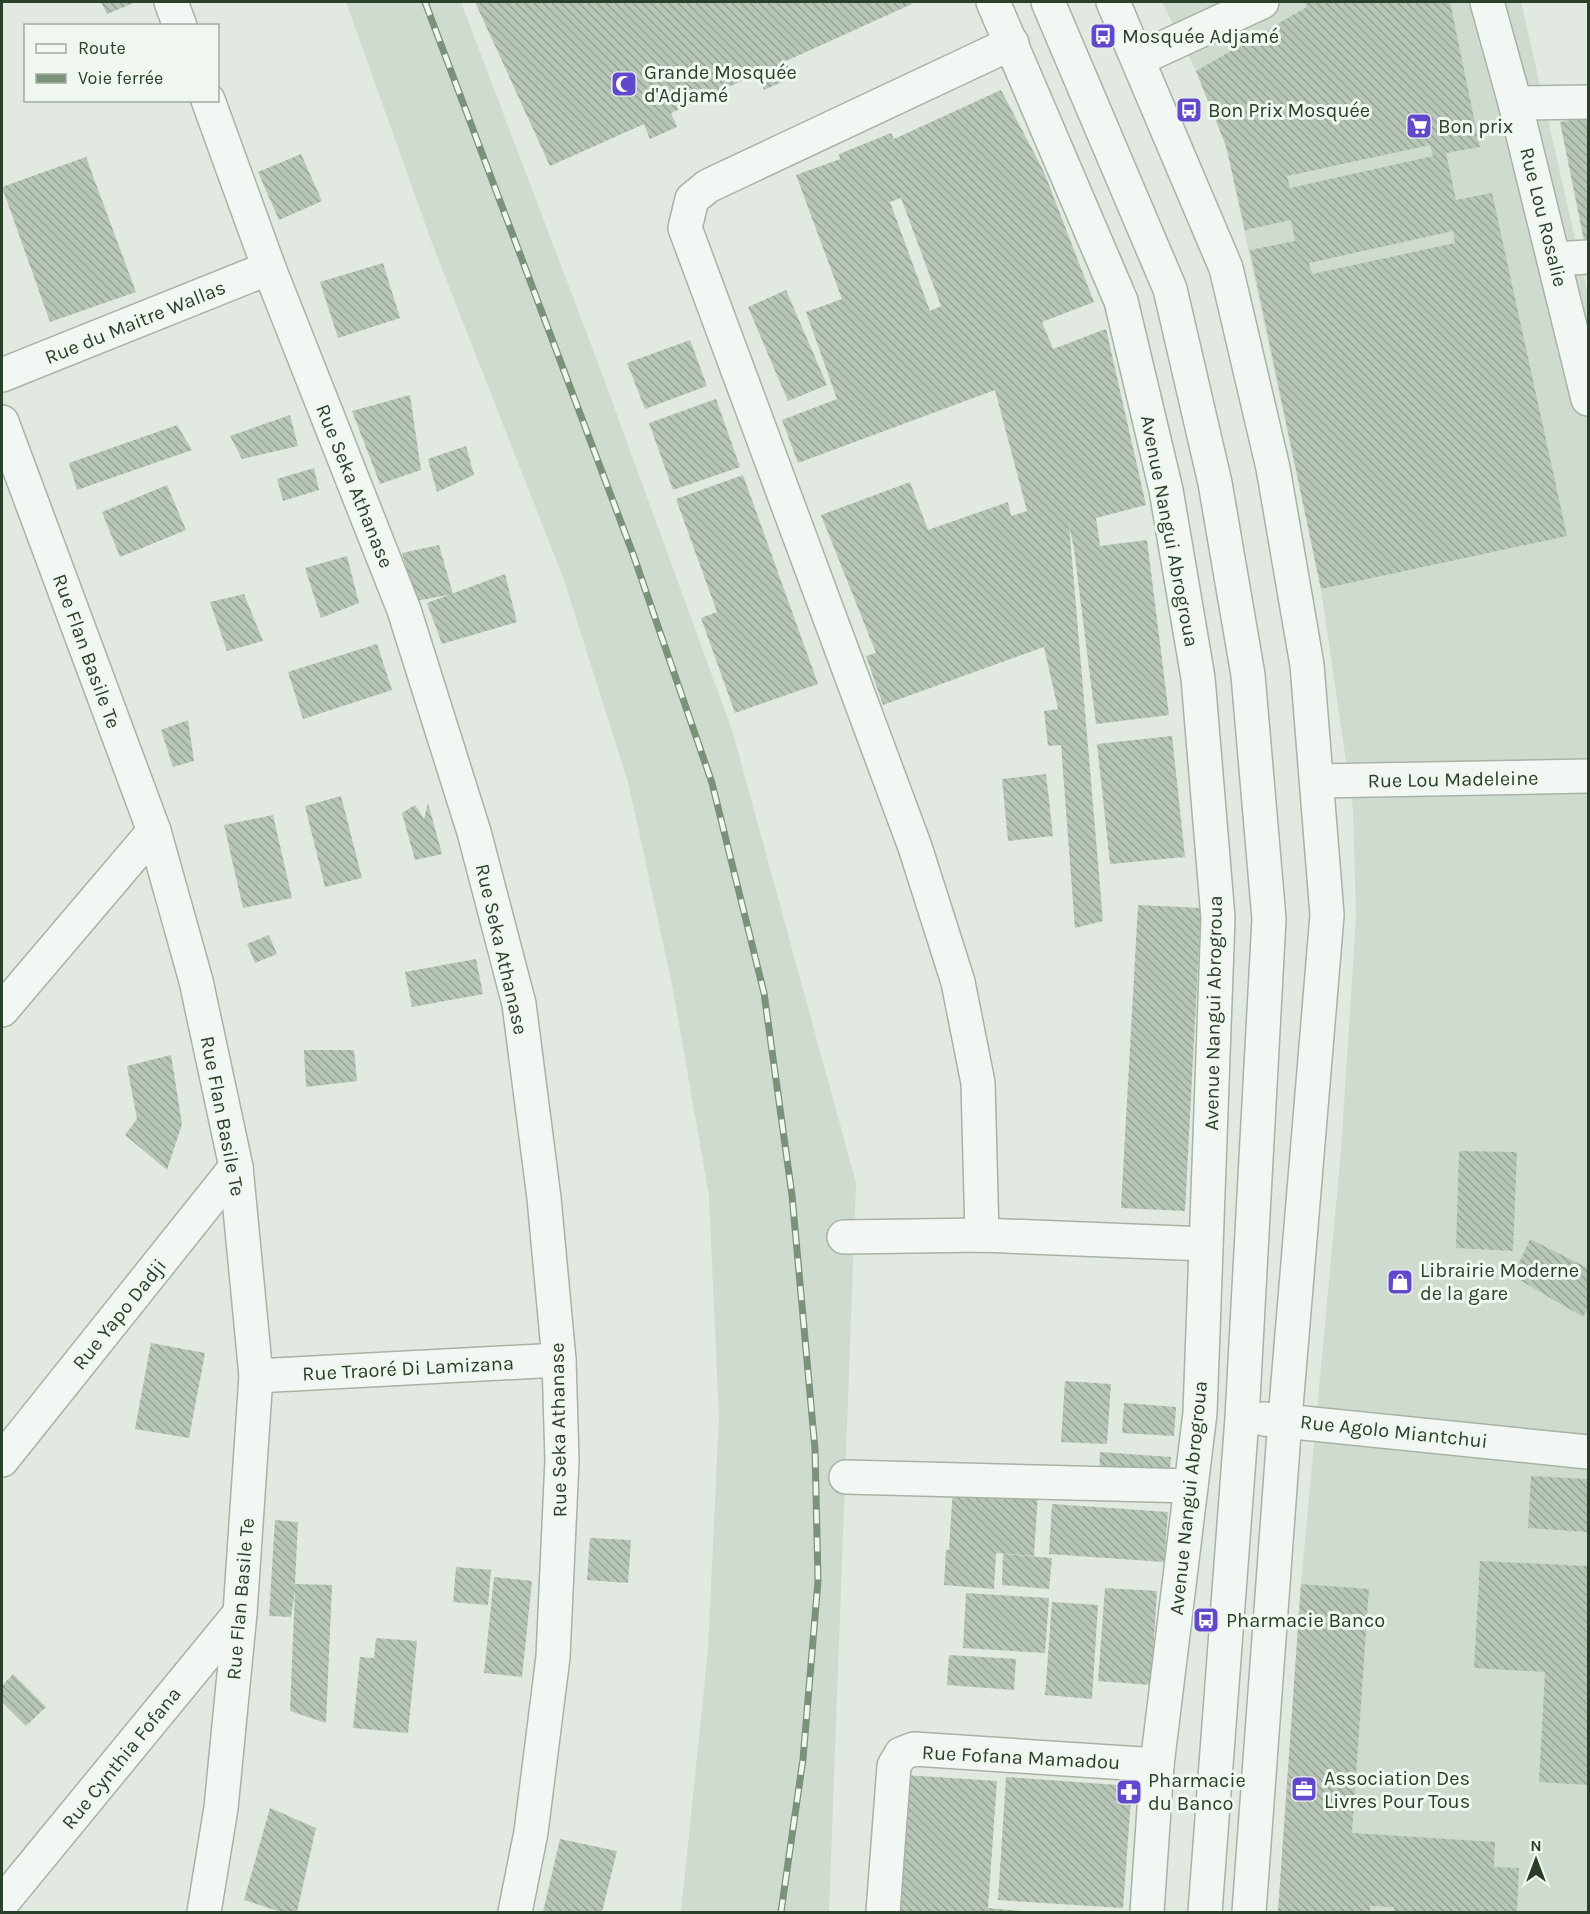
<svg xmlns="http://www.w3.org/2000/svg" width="1590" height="1914" viewBox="0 0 1590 1914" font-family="Karla,sans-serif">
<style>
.built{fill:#cfdbce}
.building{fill:url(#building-back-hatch);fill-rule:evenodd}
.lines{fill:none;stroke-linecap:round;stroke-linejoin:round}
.minor-casing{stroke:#a6b3a5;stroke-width:36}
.minor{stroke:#f3f7f3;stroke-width:33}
.rail-casing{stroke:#7b927a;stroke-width:7}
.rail{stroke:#f0f6f0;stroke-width:4.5;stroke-dasharray:14;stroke-linecap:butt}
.labels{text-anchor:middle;stroke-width:6;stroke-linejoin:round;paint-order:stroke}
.poi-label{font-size:20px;fill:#2a4029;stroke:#f0f6f0;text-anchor:start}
.street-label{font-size:20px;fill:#2a4029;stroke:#f0f6f0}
</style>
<defs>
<pattern id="building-back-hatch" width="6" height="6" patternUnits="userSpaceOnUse" patternTransform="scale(1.5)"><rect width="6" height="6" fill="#b8c6b8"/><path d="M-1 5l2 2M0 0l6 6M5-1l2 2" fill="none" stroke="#96a296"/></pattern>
</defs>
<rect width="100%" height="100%" fill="#e1e9e0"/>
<g class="built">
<path d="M346 2H461L601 371 733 733 856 1183 829 1912H681L708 1650 719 1417 709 1196 672 984 628 782 564 580 432 243Z"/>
<path d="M1162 2H1521L1588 295V1912H1278L1301 1584 1341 1151 1356 917 1353 809 1321 589 1226 146 1196 71Z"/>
</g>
<g class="building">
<path d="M101 2H136L107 14Z"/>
<path d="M475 2H910L912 4 786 61 793 77 764 90 757 74 671 113 677 127 650 139 644 124 550 166Z"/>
<path d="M1304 2H1450L1480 147 1446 153 1456 200 1492 193 1567 536 1321 589 1250 250 1295 241 1291 220 1245 230 1226 146 1196 71 1307 7ZM1430 145 1433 156 1290 188 1287 176ZM1453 231 1455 243 1312 274 1309 263Z"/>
<path d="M1001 90 1044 172 1094 302 1042 322 1053 349 1106 329 1146 505 1096 518 1100 546 1147 540 1169 715 1096 724 1074 549 1069 525 1103 921 1075 928 1061 745 1048 746 1044 711 1058 709 1044 647 883 705 866 656 876 653 821 515 910 482 928 530 1008 502 1011 516 1027 511 995 390 798 463 782 420 837 399 806 312 842 299 796 175 840 159 839 154 891 133 894 139ZM901 198 941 306 930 311 890 202Z"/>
<path d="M1588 117V240L1584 241 1560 122Z"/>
<path d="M301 154 322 201 279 220 258 172Z"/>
<path d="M86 157 136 292 50 322 2 187Z"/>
<path d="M383 263 400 318 338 338 320 282Z"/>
<path d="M786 290 827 385 788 401 748 307Z"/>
<path d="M690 340 707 386 645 409 627 363Z"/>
<path d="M410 395 421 470 380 484 352 411Z"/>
<path d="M716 399 740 467 673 490 649 423Z"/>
<path d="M290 415 298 446 242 459 230 436Z"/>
<path d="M177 425 192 450 77 490 69 463Z"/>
<path d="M466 446 474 475 437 492 428 459Z"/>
<path d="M314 468 319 490 283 501 277 479Z"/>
<path d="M743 475 818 684 735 713 701 618 717 612 676 499Z"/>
<path d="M167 485 186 530 120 557 102 512Z"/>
<path d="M439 545 453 594 416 601 402 553Z"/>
<path d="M347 556 359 603 321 618 305 568Z"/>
<path d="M505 574 517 622 442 644 427 603Z"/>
<path d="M244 594 263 641 227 651 210 602Z"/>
<path d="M377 644 392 690 303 719 288 672Z"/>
<path d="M188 720 194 761 173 767 161 730Z"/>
<path d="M1172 736 1185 857 1110 864 1097 744Z"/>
<path d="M1046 774 1053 836 1008 841 1002 779Z"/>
<path d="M341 796 362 878 325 887 305 806Z"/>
<path d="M428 803 442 854 415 860 402 813 415 805 424 819Z"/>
<path d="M273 815 292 898 243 908 224 825Z"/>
<path d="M1138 905 1201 908 1185 1211 1121 1208Z"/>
<path d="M269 935 277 954 255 963 247 944Z"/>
<path d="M476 959 483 994 412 1007 405 972Z"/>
<path d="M304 1050H354L357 1081 306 1087Z"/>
<path d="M171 1055 182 1124 167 1170 125 1135 137 1119 127 1066Z"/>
<path d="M1459 1151 1517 1152 1513 1251 1456 1248Z"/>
<path d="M1530 1239 1588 1268V1308L1583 1317 1513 1276Z"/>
<path d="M151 1343 205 1353 189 1438 135 1429Z"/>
<path d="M1065 1381 1111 1384 1107 1444 1061 1442Z"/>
<path d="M1124 1403 1176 1407 1174 1436 1122 1433Z"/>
<path d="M1100 1452 1171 1457 1169 1480 1099 1475Z"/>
<path d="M1531 1476 1588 1479V1532L1528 1528Z"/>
<path d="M953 1488 1038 1493 1034 1556 996 1553 994 1589 944 1585 946 1550H949Z"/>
<path d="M1052 1504 1168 1512 1164 1562 1049 1554Z"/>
<path d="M275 1520 298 1522 295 1584 332 1585 326 1723 290 1711 295 1590 291 1617 269 1616Z"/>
<path d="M590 1538 631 1540 628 1583 587 1580Z"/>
<path d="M1003 1554 1052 1558 1049 1589 1002 1585Z"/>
<path d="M1480 1561 1588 1566V1785L1539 1782 1545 1672 1474 1668Z"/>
<path d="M456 1567 491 1570 488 1605 453 1602Z"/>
<path d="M494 1577 532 1581 522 1677 484 1673Z"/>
<path d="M1301 1584 1369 1589 1352 1833 1495 1842 1494 1867 1519 1868 1517 1912H1394V1907L1370 1906V1912H1278Z"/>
<path d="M1105 1588 1157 1591 1151 1685 1098 1681Z"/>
<path d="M966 1593 1049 1598 1045 1653 963 1648Z"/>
<path d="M1052 1602 1098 1605 1092 1699 1045 1695Z"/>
<path d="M376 1638 417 1641 408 1733 353 1728 360 1657 374 1658Z"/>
<path d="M949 1655 1016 1659 1014 1690 947 1685Z"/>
<path d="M13 1674 46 1707 26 1726 2 1702V1686Z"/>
<path d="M904 1775 997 1781 988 1908 1033 1912H894Z"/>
<path d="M1006 1777 1132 1786 1123 1908 998 1900Z"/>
<path d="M270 1808 316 1828 297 1912H281L244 1900Z"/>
<path d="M560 1839 617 1851 602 1912H543Z"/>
</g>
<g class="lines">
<g class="minor-casing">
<g id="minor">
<path d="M171 2 180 26"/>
<path d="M993 2 1121 301 1166 490 1198 678 1218 918 1200 1413 1157 1765 1147 1912"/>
<path d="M1048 2 1170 289 1215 483 1248 675 1269 919 1242 1418 1205 1912"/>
<path d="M1113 2 1226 268 1273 468 1307 665 1327 915 1285 1419 1249 1912"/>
<path d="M1487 2 1515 103 1588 399"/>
<path d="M1139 59 1262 2"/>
<path d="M208 100 269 268 404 610 474 832 519 1004 544 1198 559 1360 562 1460 553 1657 531 1832 515 1912"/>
<path d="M1515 103 1588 102"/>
<path d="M1554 259 1588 257"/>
<path d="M2 375 269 268"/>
<path d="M2 422 154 831 196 981 236 1167 256 1376 240 1613 221 1808 204 1912"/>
<path d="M1317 781 1588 776"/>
<path d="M2 1010 154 831"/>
<path d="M982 1235 978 1083 958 982 915 847 685 228 692 199 708 186 1012 43"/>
<path d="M844 1237 982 1235 1206 1244"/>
<path d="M256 1376 559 1360"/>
<path d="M1264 1419 1588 1452"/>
<path d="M2 1460 236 1167"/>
<path d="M846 1477 1191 1486"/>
<path d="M2 1903 240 1613"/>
<path d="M883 1912 894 1766 901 1754 914 1749 1157 1765"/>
</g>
</g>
<use href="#minor" class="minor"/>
<g class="rail-casing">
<path id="rail" d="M425 2 633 554 712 783 764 993 792 1195 815 1449 818 1581 803 1759 781 1912"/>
</g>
<use href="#rail" class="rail"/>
</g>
<defs>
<g id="bus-square" transform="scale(1.35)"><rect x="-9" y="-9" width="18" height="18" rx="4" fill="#6248cb" stroke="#f0f6f0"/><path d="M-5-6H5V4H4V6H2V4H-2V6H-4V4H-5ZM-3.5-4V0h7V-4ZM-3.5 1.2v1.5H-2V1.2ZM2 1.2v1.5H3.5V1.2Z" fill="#fff"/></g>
<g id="mosque-square" transform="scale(1.35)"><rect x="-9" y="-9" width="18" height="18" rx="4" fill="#6248cb" stroke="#f0f6f0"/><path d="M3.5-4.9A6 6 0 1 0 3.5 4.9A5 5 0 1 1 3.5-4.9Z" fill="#fff"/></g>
<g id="supermarket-square" transform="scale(1.35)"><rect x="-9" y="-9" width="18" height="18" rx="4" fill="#6248cb" stroke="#f0f6f0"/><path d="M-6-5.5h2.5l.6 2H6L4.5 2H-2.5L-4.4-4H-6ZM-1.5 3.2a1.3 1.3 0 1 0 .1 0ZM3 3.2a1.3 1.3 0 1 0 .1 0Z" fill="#fff"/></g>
<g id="shop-square" transform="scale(1.35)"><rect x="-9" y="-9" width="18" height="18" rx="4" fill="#6248cb" stroke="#f0f6f0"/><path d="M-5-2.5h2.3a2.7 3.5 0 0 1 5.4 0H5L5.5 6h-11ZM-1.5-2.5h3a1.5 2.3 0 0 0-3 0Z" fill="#fff"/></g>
<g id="office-square" transform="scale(1.35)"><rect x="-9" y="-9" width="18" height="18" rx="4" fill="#6248cb" stroke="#f0f6f0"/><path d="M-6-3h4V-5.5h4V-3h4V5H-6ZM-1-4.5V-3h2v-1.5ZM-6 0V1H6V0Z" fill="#fff"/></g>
<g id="pharmacy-square" transform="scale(1.35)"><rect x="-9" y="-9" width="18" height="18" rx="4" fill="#6248cb" stroke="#f0f6f0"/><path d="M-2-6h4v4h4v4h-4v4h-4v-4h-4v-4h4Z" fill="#fff"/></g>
</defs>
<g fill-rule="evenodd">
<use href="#bus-square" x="1103" y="36"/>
<use href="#mosque-square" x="624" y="84"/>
<use href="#bus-square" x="1189" y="110"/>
<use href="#supermarket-square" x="1419" y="126"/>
<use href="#shop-square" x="1400" y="1282"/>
<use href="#bus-square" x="1206" y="1620"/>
<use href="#office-square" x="1304" y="1789"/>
<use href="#pharmacy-square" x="1129" y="1792"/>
</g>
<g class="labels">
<g class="poi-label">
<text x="1122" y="43">Mosquée Adjamé</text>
<text x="644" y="79">Grande Mosquée<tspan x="644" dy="23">d'Adjamé</tspan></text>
<text x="1208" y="117">Bon Prix Mosquée</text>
<text x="1438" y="133">Bon prix</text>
<text x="1420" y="1277">Librairie Moderne<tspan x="1420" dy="23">de la gare</tspan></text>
<text x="1226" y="1627">Pharmacie Banco</text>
<text x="1324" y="1785">Association Des<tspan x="1324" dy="23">Livres Pour Tous</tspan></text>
<text x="1148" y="1787">Pharmacie<tspan x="1148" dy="23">du Banco</tspan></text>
</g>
<g class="street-label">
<text transform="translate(1544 217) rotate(76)" y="7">Rue Lou Rosalie</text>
<text transform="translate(135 322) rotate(-22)" y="7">Rue du Maitre Wallas</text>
<text transform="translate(355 486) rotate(68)" y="7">Rue Seka Athanase</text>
<text transform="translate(1170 531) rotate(79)" y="7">Avenue Nangui Abrogroua</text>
<text transform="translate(87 651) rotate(70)" y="7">Rue Flan Basile Te</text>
<text transform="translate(1453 779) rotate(-1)" y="7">Rue Lou Madeleine</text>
<text transform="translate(502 949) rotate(77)" y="7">Rue Seka Athanase</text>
<text transform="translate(1213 1013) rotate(-89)" y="7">Avenue Nangui Abrogroua</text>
<text transform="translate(223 1116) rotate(79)" y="7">Rue Flan Basile Te</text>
<text transform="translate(119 1314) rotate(-51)" y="7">Rue Yapo Dadji</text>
<text transform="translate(408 1368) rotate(-3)" y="7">Rue Traoré Di Lamizana</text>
<text transform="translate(558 1430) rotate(-91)" y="7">Rue Seka Athanase</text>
<text transform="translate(1394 1431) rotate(6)" y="7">Rue Agolo Miantchui</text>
<text transform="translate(1188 1498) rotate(-84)" y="7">Avenue Nangui Abrogroua</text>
<text transform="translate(240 1599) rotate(-85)" y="7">Rue Flan Basile Te</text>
<text transform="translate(1021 1757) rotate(3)" y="7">Rue Fofana Mamadou</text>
<text transform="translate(121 1758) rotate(-51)" y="7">Rue Cynthia Fofana</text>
</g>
</g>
<rect width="1590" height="1914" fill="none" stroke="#2a4029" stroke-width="6"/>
<rect x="24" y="24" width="195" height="78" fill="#f0f6f0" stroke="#a1ada0" stroke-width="1.5"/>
<rect x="36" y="44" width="30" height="9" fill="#f3f7f3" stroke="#a1ada0" stroke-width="1.5"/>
<text x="78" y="54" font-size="18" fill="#2a4029">Route</text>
<rect x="36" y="74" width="30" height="9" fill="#7b927a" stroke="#a1ada0" stroke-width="1.5"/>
<text x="78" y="84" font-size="18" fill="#2a4029">Voie ferrée</text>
<g transform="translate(1536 1860)" stroke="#f0f6f0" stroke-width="4.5" paint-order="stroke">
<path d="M0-4.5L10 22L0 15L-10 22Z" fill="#2a4029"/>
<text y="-9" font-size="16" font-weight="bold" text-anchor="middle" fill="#2a4029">N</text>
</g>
</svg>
